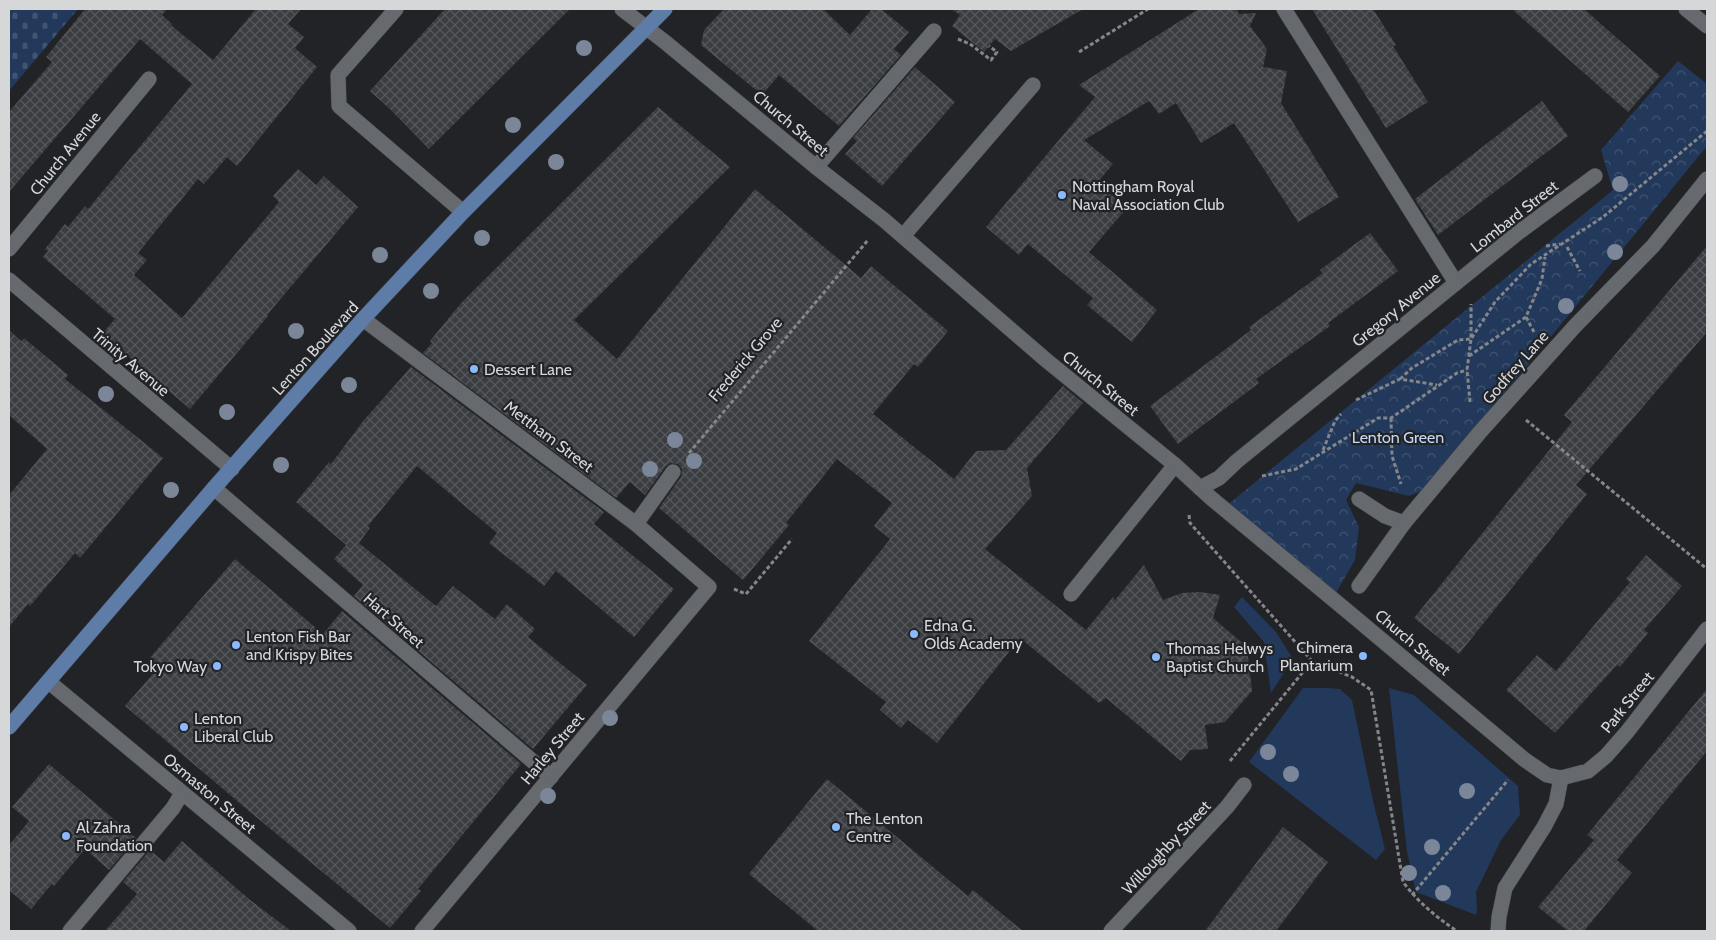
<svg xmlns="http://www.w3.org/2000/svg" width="1716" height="940" viewBox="0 0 1716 940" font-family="Cabin,sans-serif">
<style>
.grass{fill:#22395c}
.cemetery{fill:url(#cemetery-stones)}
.park{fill:url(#park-crowns)}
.building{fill:url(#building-cross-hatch)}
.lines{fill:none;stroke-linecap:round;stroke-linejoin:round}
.service-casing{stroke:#3b3d40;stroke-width:16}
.minor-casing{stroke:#3b3d40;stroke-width:16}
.primary-casing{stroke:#3b3d40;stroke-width:16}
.path{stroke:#848689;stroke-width:3;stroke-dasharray:4 2.5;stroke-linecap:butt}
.service{stroke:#66696d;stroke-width:15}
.minor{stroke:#66696d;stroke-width:15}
.primary{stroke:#5e7ca8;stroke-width:15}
.tree{fill:#7b8799}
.poi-dot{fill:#8cb9fc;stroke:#212327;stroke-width:2}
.labels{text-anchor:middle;stroke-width:4.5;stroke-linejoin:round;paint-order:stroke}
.street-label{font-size:16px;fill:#d5d7d9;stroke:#212327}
.poi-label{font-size:16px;fill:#d5d7d9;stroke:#212327;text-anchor:start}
.park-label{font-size:16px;fill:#c4d9f7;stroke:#212327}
</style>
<defs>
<pattern id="cemetery-stones" width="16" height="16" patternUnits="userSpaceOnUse" patternTransform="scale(1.25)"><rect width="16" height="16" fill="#22395c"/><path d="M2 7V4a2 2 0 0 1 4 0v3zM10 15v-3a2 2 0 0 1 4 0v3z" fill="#415573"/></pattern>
<pattern id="park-crowns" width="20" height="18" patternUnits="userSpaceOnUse" patternTransform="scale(1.25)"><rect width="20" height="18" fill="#22395c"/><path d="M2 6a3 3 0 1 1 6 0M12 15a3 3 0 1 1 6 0" fill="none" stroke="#415573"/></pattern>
<pattern id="building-cross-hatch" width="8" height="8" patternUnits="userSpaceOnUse" patternTransform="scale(1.25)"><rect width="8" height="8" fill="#3a3d41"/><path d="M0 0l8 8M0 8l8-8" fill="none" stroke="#56585c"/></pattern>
</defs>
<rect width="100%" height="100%" fill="#212327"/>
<g class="grass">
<path d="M1242 597 1276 632 1293 659 1271 693 1264 642 1234 607Z"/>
<path d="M1303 688H1327L1340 689 1352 700 1373 801 1385 849 1376 860 1249 762Z"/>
<path d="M1389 688 1414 695 1518 786 1520 815 1501 840 1476 892 1477 911 1476 915 1416 892 1407 852Z"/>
</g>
<path class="cemetery" d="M9 9H78L9 91Z"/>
<path class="park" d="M1678 61 1707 84V146L1431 483 1419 492 1409 496 1356 483 1346 500 1359 527 1355 560 1332 600 1226 506 1613 190 1601 150Z"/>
<g class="building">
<path d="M85 9H167L162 15 172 24 171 25 213 60 256 9H301L288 24 304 37 295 48 317 67 237 166 227 157 204 184 198 179 138 253 147 260 134 275 182 318 279 202 273 196 298 169 316 185 324 176 358 207 267 315 268 316 190 409 102 334 115 319 43 257 48 251 45 249 65 224 68 227 85 206 88 209 192 84 140 39 9 192V112L52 62 46 57Z"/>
<path d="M445 9H570L429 149 391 110 370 91Z"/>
<path d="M724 9H823L850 35 872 9H881L909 32 894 49 901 55 839 126 779 75 762 95 701 45 704 30Z"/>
<path d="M951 9H1083L1011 51 995 39 984 52 952 26 960 15Z"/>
<path d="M1199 9H1236L1239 14 1256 13 1250 26 1267 49 1263 67 1287 71 1281 103 1339 197 1298 222 1234 123 1201 143 1176 103 1159 114 1149 101 1084 140 1113 164 1097 183 1127 208 1089 252 1157 310 1132 342 1087 305 1093 298 1028 244 1019 255 986 227 1095 97 1079 85Z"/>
<path d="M1312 9H1373L1396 45 1393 46 1428 102 1386 128Z"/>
<path d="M1512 9H1584L1660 76 1628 112Z"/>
<path d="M915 67 955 102 882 186 845 154 857 141 853 138Z"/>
<path d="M1542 101 1568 136 1438 235 1415 199Z"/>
<path d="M658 107 730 167 574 320 617 359 755 189 861 278 871 266 948 331 918 367 914 364 873 414 954 479 976 451 1006 450 1063 386 1083 403 1027 468 1032 496 985 549 1086 630 1113 597 1115 600 1144 565 1163 600 1182 593 1200 592 1220 595 1213 618 1247 647 1252 691 1225 722 1205 725 1208 749 1190 750 1181 761 1106 698 1099 703 1020 638 937 743 908 720 901 728 880 710 886 702 809 641 890 539 874 526 892 503 837 459 786 523 789 525 743 580 659 508 681 477 682 469 678 464 670 463 666 466 645 495 630 482 616 498 423 353 432 343 430 341 461 303Z"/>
<path d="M1370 233 1398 271 1328 323 1330 326 1256 379 1259 383 1178 444 1150 406 1251 330 1249 327 1323 273 1320 270Z"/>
<path d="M1707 246V332L1576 485 1587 494 1459 654 1414 618 1572 422 1564 415Z"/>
<path d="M9 330 21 341 24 338 68 375 65 379 163 458 80 558 75 553 30 606 28 604 9 627V495L47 449 9 415Z"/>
<path d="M411 367 604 512 594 524 674 589 634 637 556 571 544 586 489 543 497 533 417 466 368 526 370 528 359 543 436 606 453 586 495 619 507 604 535 629 528 637 587 685 533 749 354 596 363 585 334 559 346 545 296 502 329 462 331 464 364 420Z"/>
<path d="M1646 555 1682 586 1644 630 1648 633 1620 667 1617 665 1555 733 1506 690 1537 655 1556 671 1630 582 1626 579Z"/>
<path d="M235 559 323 634 342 611 521 764 418 889 421 891 390 928 249 811 125 706 158 668 148 660Z"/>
<path d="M1707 689V751L1617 860 1632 873 1584 931H1568L1538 907 1594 840 1587 835Z"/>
<path d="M49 764 136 838 109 870 85 849 54 886 52 884 31 909 9 890V845L29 821 12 807Z"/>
<path d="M827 779 968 896 973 890 1023 931H818L749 874Z"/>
<path d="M1283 827 1328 862 1276 931H1205Z"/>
<path d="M182 841 250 900 291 931H105L137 894 123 882 150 850 164 862Z"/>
</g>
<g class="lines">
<g class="service-casing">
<g id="service">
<path d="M396 9 338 75 339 106 463 212"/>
<path d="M816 167 934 31"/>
<path d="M903 236 1033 85"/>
<path d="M1071 594 1175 465"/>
</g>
</g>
<g class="minor-casing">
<g id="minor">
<path d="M622 9 665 42 816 167 884 220 1046 360 1175 465 1211 498 1346 610 1525 760 1547 775 1561 778 1588 771 1606 756 1627 732 1707 629"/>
<path d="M1686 9 1707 26"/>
<path d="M9 249 149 79"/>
<path d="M9 280 232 469"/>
<path d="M1456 283 1519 232 1595 176"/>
<path d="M363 319 636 524 709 587 422 931"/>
<path d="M214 488 551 777"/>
<path d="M1200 488 1219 478 1237 461 1456 283 1284 9"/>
<path d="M1359 499 1385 516 1404 523"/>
<path d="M636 524 673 472"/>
<path d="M1359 586 1404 523 1480 432 1575 326 1653 246 1707 179"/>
<path d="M49 682 349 931"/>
<path d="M70 931 173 808 182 793"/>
<path d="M1111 931 1227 807 1244 785"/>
<path d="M1498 931 1499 917 1505 888 1544 827 1556 804 1561 778"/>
</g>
</g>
<g class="primary-casing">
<path id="primary" d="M9 727 214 488 363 319 463 212 665 9"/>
</g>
<g class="path">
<path d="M958 39 970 44 991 60 997 52 989 46"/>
<path d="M1079 52 1148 9"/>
<path d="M1546 246 1560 244"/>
<path d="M1567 247 1580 271"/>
<path d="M1526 317 1534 332"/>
<path d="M1469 356 1526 317 1542 279 1545 257"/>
<path d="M1400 379 1412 368 1458 340 1471 339 1495 302 1531 264 1603 217 1707 131"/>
<path d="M1356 400 1400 379 1437 385"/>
<path d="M1470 402 1467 370 1471 339V304"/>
<path d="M1391 418 1392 456 1401 484"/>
<path d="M1526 420 1707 569"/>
<path d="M1323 450 1335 421 1341 414"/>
<path d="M689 453 868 240"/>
<path d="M1262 476 1296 469 1378 418H1391L1457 373 1467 370"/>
<path d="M1189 515 1190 523 1312 661 1352 677 1371 690 1403 882C1418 902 1436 917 1457 931"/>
<path d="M734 589 746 594 792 539"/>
<path d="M1230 761 1312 661"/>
<path d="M1412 895 1508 780"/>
</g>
<use href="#service" class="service"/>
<use href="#minor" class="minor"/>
<use href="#primary" class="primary"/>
</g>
<g class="tree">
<circle cx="584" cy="48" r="8"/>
<circle cx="513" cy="125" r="8"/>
<circle cx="556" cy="162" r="8"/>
<circle cx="1620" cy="184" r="8"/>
<circle cx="482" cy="238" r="8"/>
<circle cx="1615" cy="252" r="8"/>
<circle cx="380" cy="255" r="8"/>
<circle cx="431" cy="291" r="8"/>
<circle cx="1566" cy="306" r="8"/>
<circle cx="296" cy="331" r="8"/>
<circle cx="349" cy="385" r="8"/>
<circle cx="106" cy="394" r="8"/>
<circle cx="227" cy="412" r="8"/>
<circle cx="675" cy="440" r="8"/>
<circle cx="694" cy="461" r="8"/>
<circle cx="281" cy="465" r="8"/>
<circle cx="650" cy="469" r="8"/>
<circle cx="171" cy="490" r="8"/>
<circle cx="610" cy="718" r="8"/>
<circle cx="1268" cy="752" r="8"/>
<circle cx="1291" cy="774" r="8"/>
<circle cx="1467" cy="791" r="8"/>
<circle cx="548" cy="796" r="8"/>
<circle cx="1432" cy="847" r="8"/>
<circle cx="1409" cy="873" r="8"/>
<circle cx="1443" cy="893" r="8"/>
</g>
<g class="poi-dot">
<circle cx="1062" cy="195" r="5"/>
<circle cx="474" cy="369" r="5"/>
<circle cx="914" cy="634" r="5"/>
<circle cx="236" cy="645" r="5"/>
<circle cx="1363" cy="656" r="5"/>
<circle cx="1156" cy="657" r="5"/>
<circle cx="217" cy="666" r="5"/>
<circle cx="184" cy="727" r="5"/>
<circle cx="836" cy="827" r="5"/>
<circle cx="66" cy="836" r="5"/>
</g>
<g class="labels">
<g class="street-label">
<text transform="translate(791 123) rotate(40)" y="6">Church Street</text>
<text transform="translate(65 153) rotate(-51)" y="6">Church Avenue</text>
<text transform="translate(1514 216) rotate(-38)" y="6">Lombard Street</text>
<text transform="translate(1396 309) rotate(-39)" y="6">Gregory Avenue</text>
<text transform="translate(315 348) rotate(-48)" y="6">Lenton Boulevard</text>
<text transform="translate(745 359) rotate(-50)" y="6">Frederick Grove</text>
<text transform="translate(131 362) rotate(40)" y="6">Trinity Avenue</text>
<text transform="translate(1515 367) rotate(-49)" y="6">Godfrey Lane</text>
<text transform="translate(1101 383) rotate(39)" y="6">Church Street</text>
<text transform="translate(549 436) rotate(37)" y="6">Mettham Street</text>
<text transform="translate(394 620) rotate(41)" y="6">Hart Street</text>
<text transform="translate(1413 642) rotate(40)" y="6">Church Street</text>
<text transform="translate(1627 702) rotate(-51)" y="6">Park Street</text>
<text transform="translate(552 748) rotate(-50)" y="6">Harley Street</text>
<text transform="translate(210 793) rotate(40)" y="6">Osmaston Street</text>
<text transform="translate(1166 847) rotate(-47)" y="6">Willoughby Street</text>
</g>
<g class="poi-label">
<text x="1072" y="192">Nottingham Royal<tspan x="1072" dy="18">Naval Association Club</tspan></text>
<text x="484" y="375">Dessert Lane</text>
<text x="924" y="631">Edna G.<tspan x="924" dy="18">Olds Academy</tspan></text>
<text x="246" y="642">Lenton Fish Bar<tspan x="246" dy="18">and Krispy Bites</tspan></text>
<text x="1353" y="653" text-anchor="end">Chimera<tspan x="1353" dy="18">Plantarium</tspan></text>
<text x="1166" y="654">Thomas Helwys<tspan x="1166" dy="18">Baptist Church</tspan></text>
<text x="207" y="672" text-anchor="end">Tokyo Way</text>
<text x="194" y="724">Lenton<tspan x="194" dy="18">Liberal Club</tspan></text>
<text x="846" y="824">The Lenton<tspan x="846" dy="18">Centre</tspan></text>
<text x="76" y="833">Al Zahra<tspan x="76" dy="18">Foundation</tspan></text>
</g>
<g class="park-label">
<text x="1398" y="443">Lenton Green</text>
</g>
</g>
<rect width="1716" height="940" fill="none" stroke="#d5d7d9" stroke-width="20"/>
</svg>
